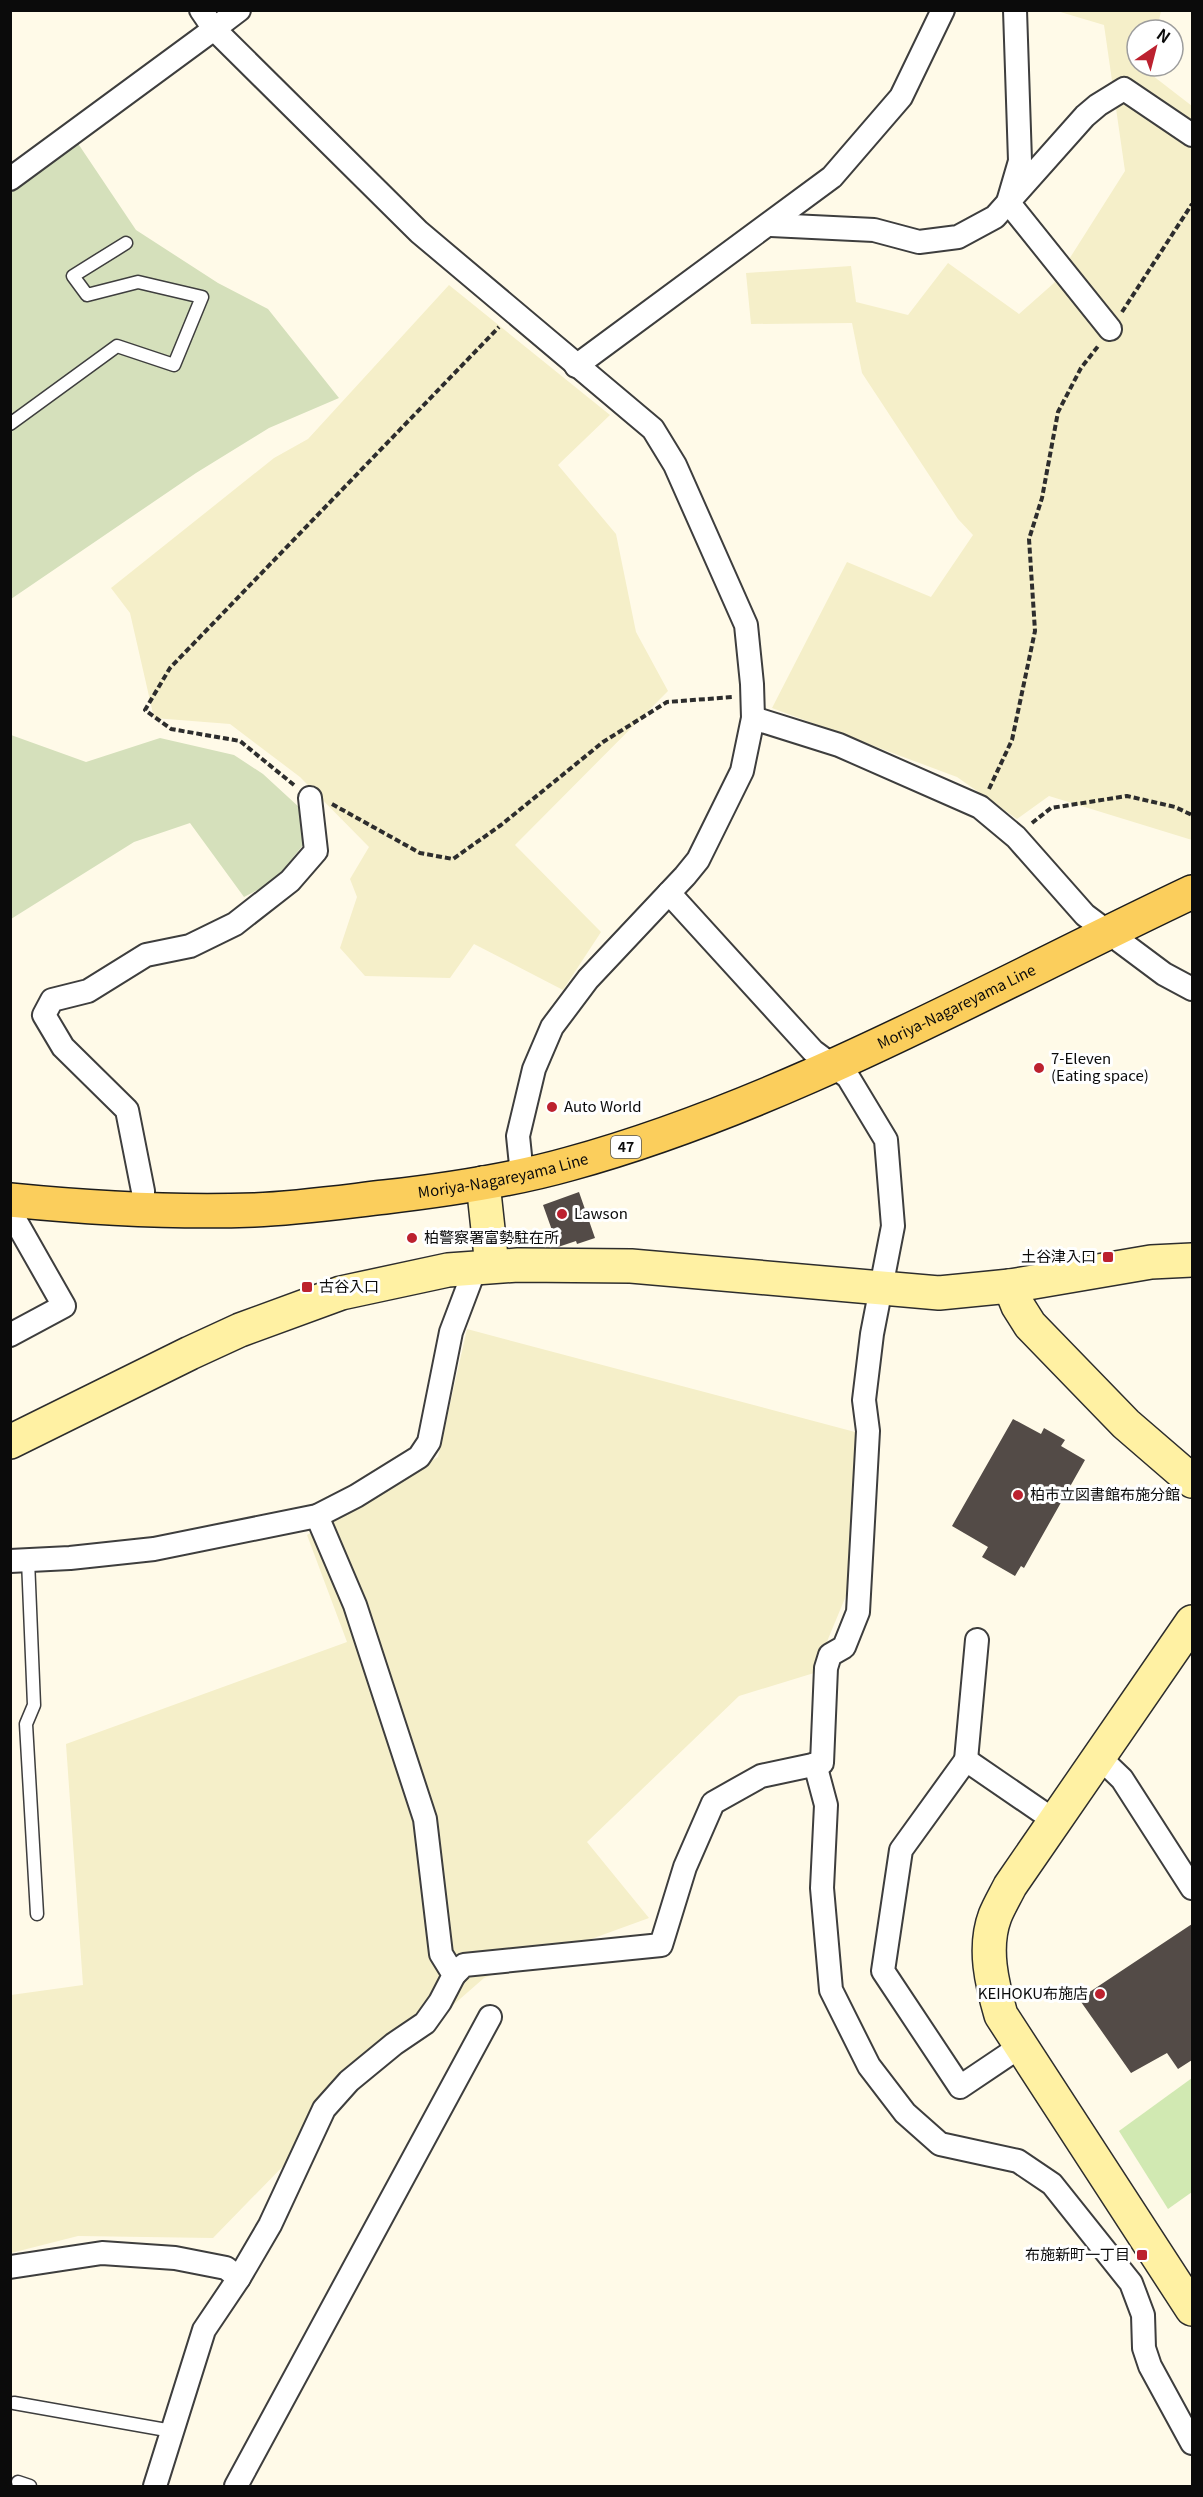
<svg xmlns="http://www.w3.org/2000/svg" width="1203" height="2497" viewBox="0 0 1203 2497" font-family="Georgia,'Noto Sans JP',serif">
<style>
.farmland{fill:#f5efc9}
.green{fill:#d1e9b2}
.cemetery{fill:#d5e0bb}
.building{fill:#534b47}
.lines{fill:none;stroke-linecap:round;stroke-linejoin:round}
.lane-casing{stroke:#3e3e3e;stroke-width:15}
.street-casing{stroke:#3e3e3e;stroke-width:26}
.secondary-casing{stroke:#2d2d2d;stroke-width:36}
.primary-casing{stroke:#1c1c1c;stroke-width:36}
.path{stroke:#2d2d2d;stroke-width:4;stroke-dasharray:6 3;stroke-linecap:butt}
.lane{stroke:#fff;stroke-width:12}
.street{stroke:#fff;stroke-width:22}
.secondary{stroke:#fff1a3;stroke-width:33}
.primary{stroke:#fbce5c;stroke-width:33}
.poi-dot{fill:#bc212f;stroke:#fff;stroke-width:2}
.labels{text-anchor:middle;stroke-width:6;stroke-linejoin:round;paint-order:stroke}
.shield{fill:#fff;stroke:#545454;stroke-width:1.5}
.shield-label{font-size:14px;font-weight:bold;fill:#0b0b0b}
.street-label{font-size:15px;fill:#0b0b0b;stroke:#fff}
.poi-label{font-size:15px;fill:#0b0b0b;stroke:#fff;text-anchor:start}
</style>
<rect width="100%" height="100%" fill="#fffae8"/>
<g class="farmland">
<path d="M1057 11H1161L1157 30H1137V66H1149L1148 72 1192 106V840L1049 796 1017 819 957 777 772 708 847 562 931 597 973 535 958 519 862 373 852 323 751 324 746 273 851 266 856 302 908 315 948 263 1019 314 1054 283 1125 171 1104 25Z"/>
<path d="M449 285 610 415 558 465 616 534 636 632 668 691 515 845 601 932 563 990 474 944 450 978 365 976 340 948 357 897 350 879 369 847 300 777 230 724 154 718 130 613 111 588 274 458 308 439Z"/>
<path d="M467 1329 855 1432V1574L814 1673 739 1696 587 1842 649 1918 484 1978 365 2082 213 2238 78 2236 11 2253V1995L83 1985 66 1744 347 1642 307 1535 438 1457Z"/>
</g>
<path class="green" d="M1192 2078V2192L1168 2209 1119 2131Z"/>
<g class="cemetery">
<path d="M77 142 136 230 218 283 268 309 339 398 269 428 196 473 11 599V192Z"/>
<path d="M11 735 86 762 160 738 234 755 263 774 300 808 304 844 273 882 244 897 190 823 134 842 11 919Z"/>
</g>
<g class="building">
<path d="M579 1192 595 1238 577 1244 576 1241 558 1247 543 1205Z"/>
<path d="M1013 1419 1041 1434 1044 1428 1065 1440 1061 1446 1085 1460 1024 1568 1021 1566 1015 1576 982 1557 988 1547 952 1526Z"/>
<path d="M1192 1924V2060L1178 2069 1167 2053 1131 2073 1079 1999Z"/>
</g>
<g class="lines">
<g class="lane-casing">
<g id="lane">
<path d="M10 424 117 346 174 365 202 297 138 282 87 295 73 276 126 243"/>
<path d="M28 1560 34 1705 26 1724 37 1914"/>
<path d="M14 2403 172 2431"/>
<path d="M18 2482 30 2486"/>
</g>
</g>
<g class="street-casing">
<g id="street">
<path d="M239 10 214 29 419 232 653 429 675 465 746 625 752 684 753 718 742 771 698 860 685 876 588 979 552 1027 534 1069 518 1136 522 1175"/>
<path d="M1015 10 1020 161 1008 202 1110 329"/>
<path d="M10 179 214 29 201 10"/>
<path d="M771 225 874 230 919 242 958 237 995 217 1085 116 1098 105 1124 89 1192 135"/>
<path d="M576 366 832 177 901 97 943 10"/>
<path d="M753 718 839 745 980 807 1016 837 1085 915 1164 974 1192 989"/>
<path d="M143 1210V1191L127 1110 63 1047 44 1015 52 1000 88 991 146 955 190 946 235 924 290 881 316 851 310 798"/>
<path d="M10 1211 64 1306 10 1335"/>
<path d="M10 1561 70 1558 154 1549 317 1516 356 1496 419 1457 429 1442 451 1332 476 1266"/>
<path d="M1099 1757 1122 1779 1192 1888"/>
<path d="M966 1760 977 1640"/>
<path d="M815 1764 826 1805 822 1888 831 1990 869 2066 905 2113 940 2144 1018 2161 1052 2184 1131 2283 1143 2315 1144 2348 1150 2366 1192 2443"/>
<path d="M454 1975 464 1965 661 1945 685 1867 713 1803 761 1776 822 1763 826 1668 830 1655 844 1647 858 1612 868 1431 864 1400 872 1334 893 1226 886 1140 848 1077 813 1051 669 893"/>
<path d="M1021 2046 960 2087 883 1971 901 1850 966 1760 1055 1821"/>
<path d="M10 2267 102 2253 175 2258 226 2268 239 2278"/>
<path d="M155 2486 204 2330 239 2278 270 2225 324 2109 349 2081 394 2044 425 2023 440 2002 454 1975 441 1954 425 1819 355 1605 317 1516"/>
<path d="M236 2486 490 2017"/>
</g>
</g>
<g class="secondary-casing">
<g id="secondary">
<path d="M483 1183 492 1266"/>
<path d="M1010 1286 1018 1306 1030 1325 1126 1424 1192 1481"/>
<path d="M10 1442 190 1353 240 1330 341 1293 448 1270 518 1265 631 1266 939 1293 1010 1286 1151 1262 1192 1260"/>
<path d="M1192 1622 1010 1886C1005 1896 999 1906 995 1916 983 1948 992 1984 1001 2015L1192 2309"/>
</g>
</g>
<g class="primary-casing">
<g id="primary">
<path id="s1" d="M10 1200C91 1208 173 1213 254 1210 298 1208 341 1202 385 1197 446 1190 509 1181 569 1164 784 1105 991 987 1192 892"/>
</g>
</g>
<g class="path">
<path d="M1122 312 1192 204"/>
<path d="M294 785 240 741 171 729 145 710 170 668 499 327"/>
<path d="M989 789 1012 740 1035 631 1029 539 1042 498 1058 412 1081 368 1099 345"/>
<path d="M332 804 420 853 453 859 501 825 603 742 667 702 733 697"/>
<path d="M1032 823 1051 808 1127 796 1175 807 1192 815"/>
</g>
<use href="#lane" class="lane"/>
<use href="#street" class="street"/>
<use href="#secondary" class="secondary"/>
<use href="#primary" class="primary"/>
</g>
<g class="poi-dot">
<circle cx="1039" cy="1068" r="6"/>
<circle cx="552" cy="1107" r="6"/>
<circle cx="562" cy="1214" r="6"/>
<circle cx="412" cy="1238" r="6"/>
<rect x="1102" y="1251" width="12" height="12" rx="3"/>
<rect x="301" y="1281" width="12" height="12" rx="3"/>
<circle cx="1018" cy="1495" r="6"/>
<circle cx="1100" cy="1994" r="6"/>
<rect x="1136" y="2249" width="12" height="12" rx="3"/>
</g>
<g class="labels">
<rect class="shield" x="611" y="1136" width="30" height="22" rx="4.5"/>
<g class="shield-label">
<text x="626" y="1152">47</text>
</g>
<g class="street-label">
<text dy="5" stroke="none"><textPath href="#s1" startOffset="982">Moriya-Nagareyama Line</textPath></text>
<text dy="5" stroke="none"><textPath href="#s1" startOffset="496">Moriya-Nagareyama Line</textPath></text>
</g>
<g class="poi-label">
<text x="1051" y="1064">7-Eleven<tspan x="1051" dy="17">(Eating space)</tspan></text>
<text x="564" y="1112">Auto World</text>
<text x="574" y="1219">Lawson</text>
<text x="424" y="1243">柏警察署富勢駐在所</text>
<text x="1096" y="1262" text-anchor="end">土谷津入口</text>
<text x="319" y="1292">古谷入口</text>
<text x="1030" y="1500">柏市立図書館布施分館</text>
<text x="1088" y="1999" text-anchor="end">KEIHOKU布施店</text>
<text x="1130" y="2260" text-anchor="end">布施新町一丁目</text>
</g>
</g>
<rect width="1203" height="2497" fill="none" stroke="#0b0b0b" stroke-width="24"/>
<g transform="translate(1155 48) rotate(35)"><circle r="28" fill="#ffffff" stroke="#9d9d9d" stroke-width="1.5"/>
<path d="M0-4.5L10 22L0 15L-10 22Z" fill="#bc212f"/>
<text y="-9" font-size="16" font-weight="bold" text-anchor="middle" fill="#0b0b0b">N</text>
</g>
</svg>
